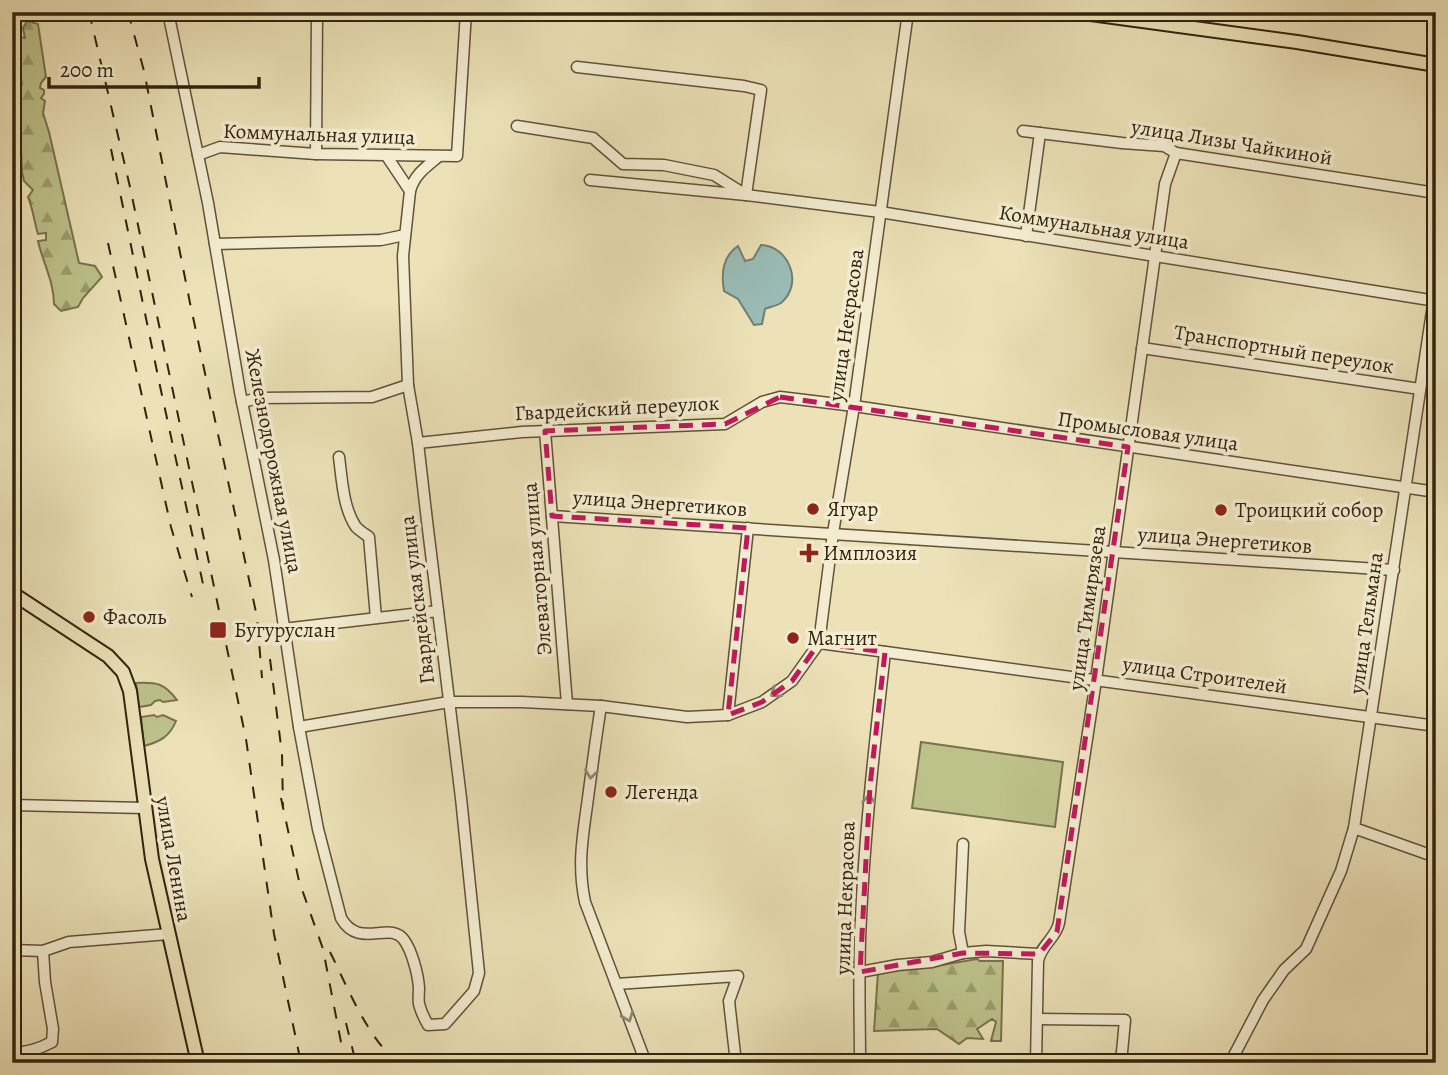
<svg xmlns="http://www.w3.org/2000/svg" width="1448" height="1075" viewBox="0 0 1448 1075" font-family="Alegreya,serif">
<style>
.green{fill:#bdc18a;stroke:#78724c;stroke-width:2}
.forest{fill:url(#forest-firs);stroke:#78724c;stroke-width:2}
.water{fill:#9abcb6;stroke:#717f73;stroke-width:2}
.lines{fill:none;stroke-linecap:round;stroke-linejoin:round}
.minor-casing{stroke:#615238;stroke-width:13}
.major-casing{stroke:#33230e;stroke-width:16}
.minor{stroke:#f3ecd0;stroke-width:10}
.major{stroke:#ece1b7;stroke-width:12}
.rail{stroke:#33230e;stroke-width:2;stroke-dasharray:12 12;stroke-linecap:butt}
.oneway{stroke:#93886f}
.marked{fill:none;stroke:#c2185b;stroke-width:5;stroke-dasharray:14 9;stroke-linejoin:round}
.poi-dot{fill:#8f2418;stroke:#f3ecd0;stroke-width:2.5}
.labels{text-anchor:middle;stroke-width:7;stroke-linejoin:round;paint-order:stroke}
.street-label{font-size:21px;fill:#33230e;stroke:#f3ecd0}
.poi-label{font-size:21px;fill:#33230e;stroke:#f3ecd0;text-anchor:start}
</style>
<defs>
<pattern id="forest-firs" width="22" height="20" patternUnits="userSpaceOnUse" patternTransform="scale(1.75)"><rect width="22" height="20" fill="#bdc18a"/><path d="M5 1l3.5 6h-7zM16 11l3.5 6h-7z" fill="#9a9c6f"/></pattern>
</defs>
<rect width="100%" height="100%" fill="#ece1b7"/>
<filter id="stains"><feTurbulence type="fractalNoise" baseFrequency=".00286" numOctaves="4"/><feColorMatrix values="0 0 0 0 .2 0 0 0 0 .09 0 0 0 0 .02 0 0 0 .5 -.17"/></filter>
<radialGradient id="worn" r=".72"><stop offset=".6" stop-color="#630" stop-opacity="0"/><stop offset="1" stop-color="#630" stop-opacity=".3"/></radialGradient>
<g class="green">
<path d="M136 683C157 682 164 683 177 700L163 702 160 700 155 701 151 705 139 707Z"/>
<path d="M154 715 157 717 163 715 176 721C170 736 160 742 144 746L141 717Z"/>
<path d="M921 742 1063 762 1055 827 912 808Z"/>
</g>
<g class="forest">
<path d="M27 21 38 24 46 77 41 83 40 88 44 90V94L41 98 45 101 43 113 49 132 79 263 95 266 102 277 83 298 78 307 61 311 54 304C54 282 43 263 38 241L46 240V233L38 234C34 221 33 209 28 197L33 190 24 181 22 172 20 126 16 113 19 108C10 100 12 88 12 78L16 79 20 85 22 84 18 64 20 37 25 38 23 28Z"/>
<path d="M977 959 980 961H1003L1001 1041H991L996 1022 992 1019 977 1029 983 1039 967 1038 959 1044 937 1029 874 1031 878 972 930 967Z"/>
</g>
<path class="water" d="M761 245C789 246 804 284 781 303 776 306 770 307 765 309L762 324 754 325 738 299 724 291C721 274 723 256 738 246L745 261 753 259Z"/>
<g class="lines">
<g class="minor-casing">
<g id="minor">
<path d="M168 12 208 203 240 392 274 560 299 727 318 829 341 918C359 950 390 920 404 940 412 951 418 974 419 988 419 993 418 999 419 1004 421 1012 424 1018 428 1025L445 1024 474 991 479 973 461 798 427 521 418 443 408 385 403 256 410 191C414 175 426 167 438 157"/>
<path d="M517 126 593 138 623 164 664 165 714 175 746 195 761 90 744 86 577 67"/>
<path d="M1023 131 1122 143 1164 146 1176 153 1436 193"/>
<path d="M316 154 317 12"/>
<path d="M198 155 220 147 316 154 457 156 466 12"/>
<path d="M386 155 410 191"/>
<path d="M590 180 746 195 880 212 1436 301"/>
<path d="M1026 236 1040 133"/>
<path d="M215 244 381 240 405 235"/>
<path d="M1436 285 1354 828 1436 857"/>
<path d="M1142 348 1420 389"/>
<path d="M242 402 260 398 372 397 408 385"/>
<path d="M545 431 567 704"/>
<path d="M418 443 522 432 725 424 762 402 780 397 854 406 1436 492"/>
<path d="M339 457C342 479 343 508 356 527 360 531 365 534 369 537L376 618"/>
<path d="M552 516 1394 570"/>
<path d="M283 629 438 611"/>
<path d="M819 643 1436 726"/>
<path d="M601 706C596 737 592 768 588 798 583 835 577 864 585 902L646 1063"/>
<path d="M728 715 748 528"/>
<path d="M299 727 449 702H522L601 706 687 717 728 715 762 702 792 681 819 643 833 533 854 406 908 12"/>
<path d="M12 805 144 808"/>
<path d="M12 950 43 951 69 942 169 934"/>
<path d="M963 953 959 932 963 844"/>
<path d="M860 972 898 965 932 962 963 953 986 951 1039 954"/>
<path d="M616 984 738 976 729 1001 736 1063"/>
<path d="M1038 1019 1125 1020 1122 1052 1119 1063"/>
<path d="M12 1053C26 1053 39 1049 52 1042L53 1029 45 982 43 951"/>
<path d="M860 1063C860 1015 858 966 861 918 865 829 875 741 885 652"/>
<path d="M1036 1063 1038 961C1041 945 1056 938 1059 923L1096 680 1165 184 1176 153"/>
<path d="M1230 1063 1263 1000 1284 970 1306 949 1341 871 1354 828"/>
</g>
</g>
<g class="major-casing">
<g id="major">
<path d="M1076 12 1297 42 1436 65"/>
<path d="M12 593 108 656 123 672 130 691 152 859 198 1063"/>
</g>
</g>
<use href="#minor" class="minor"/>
<use href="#major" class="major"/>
<g class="rail">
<path d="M89 12 130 187 246 739 274 934 301 1063"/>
<path d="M128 12 144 71 190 303 257 617 262 678"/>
<path d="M12 50 16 12"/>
<path d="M111 149 160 386 203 584"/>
<path d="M108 243 171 527 192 597"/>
<path d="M270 659 282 754 283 808"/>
<path d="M281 798 299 881 323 949 345 1063"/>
<path d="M330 952C349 990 365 1033 397 1063"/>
<path d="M346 1023 356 1063"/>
</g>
</g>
<defs><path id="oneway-chevron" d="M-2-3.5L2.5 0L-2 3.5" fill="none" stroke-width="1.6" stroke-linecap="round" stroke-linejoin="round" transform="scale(1.75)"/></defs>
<g class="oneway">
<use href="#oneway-chevron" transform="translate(775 693) rotate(144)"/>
<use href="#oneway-chevron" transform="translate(591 774) rotate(98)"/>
<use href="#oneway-chevron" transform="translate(869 799) rotate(-86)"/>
<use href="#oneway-chevron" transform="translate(628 1017) rotate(69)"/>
</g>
<path class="marked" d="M780 397 1128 447 1057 932 1039 954 963 953 860 972 870 786 885 652 819 643 792 681 762 702 728 715 748 528 552 516 545 431 725 424Z"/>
<g class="poi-dot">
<circle cx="813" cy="509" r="7"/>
<circle cx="1221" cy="510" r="7"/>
<path d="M805.5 542.5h7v7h7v7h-7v7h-7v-7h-7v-7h7z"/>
<circle cx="89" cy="617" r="7"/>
<rect x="209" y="621" width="18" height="18" rx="3.5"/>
<circle cx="793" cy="638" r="7"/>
<circle cx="611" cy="792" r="7"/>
</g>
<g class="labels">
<g class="street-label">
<text transform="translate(319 134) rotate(2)" y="7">Коммунальная улица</text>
<text transform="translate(1232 142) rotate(9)" y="7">улица Лизы Чайкиной</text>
<text transform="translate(1094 227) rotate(9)" y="7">Коммунальная улица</text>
<text transform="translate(846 325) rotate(-82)" y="7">улица Некрасова</text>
<text transform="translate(1284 349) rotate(9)" y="7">Транспортный переулок</text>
<text transform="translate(617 408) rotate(-3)" y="7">Гвардейский переулок</text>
<text transform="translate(1148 431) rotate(8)" y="7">Промысловая улица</text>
<text transform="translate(274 461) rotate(79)" y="7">Железнодорожная улица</text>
<text transform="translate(660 503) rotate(4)" y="7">улица Энергетиков</text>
<text transform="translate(1225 540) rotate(4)" y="7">улица Энергетиков</text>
<text transform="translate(537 569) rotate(-95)" y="7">Элеваторная улица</text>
<text transform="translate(417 600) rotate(-97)" y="7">Гвардейская улица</text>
<text transform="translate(1087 608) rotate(-82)" y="7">улица Тимирязева</text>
<text transform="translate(1366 623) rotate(-82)" y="7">улица Тельмана</text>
<text transform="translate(1205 675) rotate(8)" y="7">улица Строителей</text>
<text transform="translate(174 859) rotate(80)" y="7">улица Ленина</text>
<text transform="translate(845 898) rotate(-88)" y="7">улица Некрасова</text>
</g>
<g class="poi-label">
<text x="827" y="516">Ягуар</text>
<text x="1235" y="517">Троицкий собор</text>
<text x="823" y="560">Имплозия</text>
<text x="103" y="624">Фасоль</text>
<text x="234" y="637">Бугуруслан</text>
<text x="807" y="645">Магнит</text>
<text x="625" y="799">Легенда</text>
</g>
</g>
<rect width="1448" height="1075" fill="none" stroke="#ece1b7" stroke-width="42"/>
<rect x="14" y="14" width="1420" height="1047" fill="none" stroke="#33230e" stroke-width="3.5"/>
<rect x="21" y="21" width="1406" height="1033" fill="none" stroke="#33230e" stroke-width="2"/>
<path d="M49 77v10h210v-10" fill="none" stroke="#33230e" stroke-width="3.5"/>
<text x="60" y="77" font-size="21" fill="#33230e" stroke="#f3ecd0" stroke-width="5" paint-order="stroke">200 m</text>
<rect width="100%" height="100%" filter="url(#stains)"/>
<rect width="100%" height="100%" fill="url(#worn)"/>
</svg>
